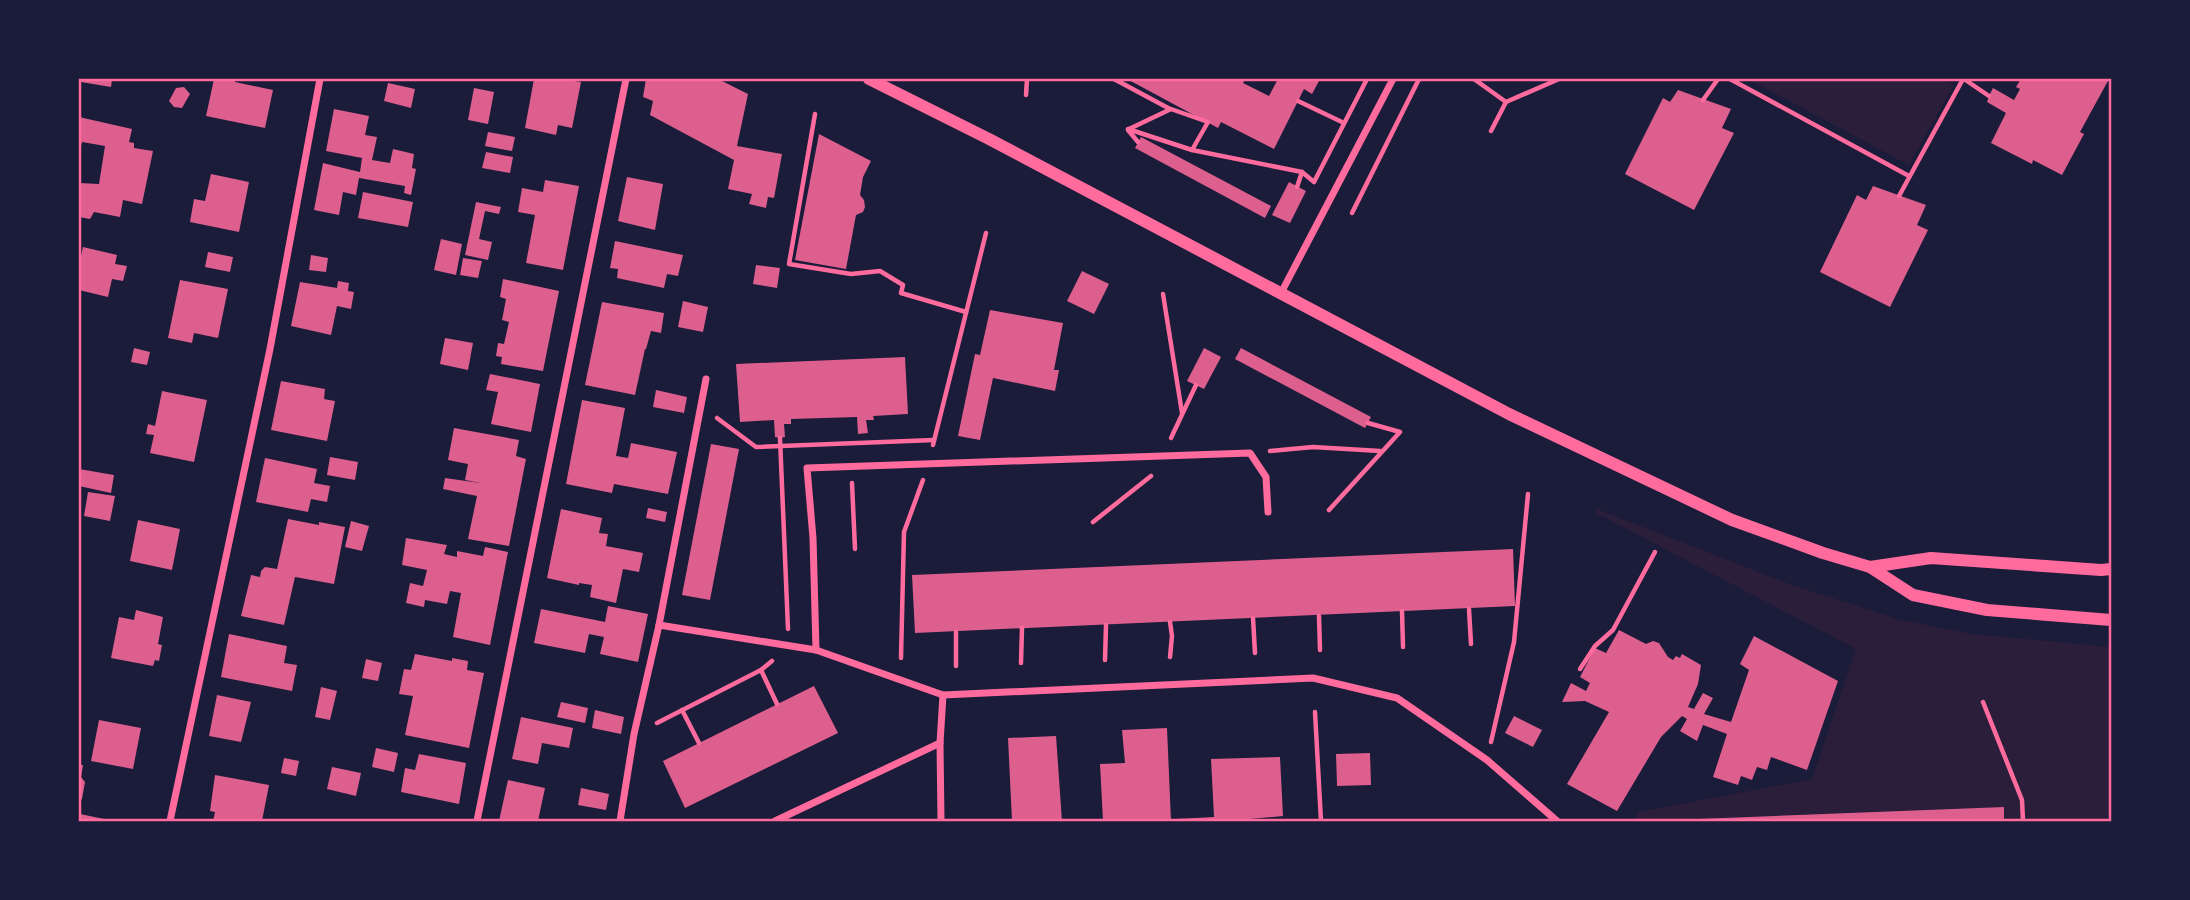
<svg xmlns="http://www.w3.org/2000/svg" width="2190" height="900" viewBox="0 0 2190 900" font-family="'Source Sans 3',sans-serif">
<style>
.green{fill:#2a1e3b}
.building{fill:#dd5f8e}
.lines{fill:none;stroke-linecap:round;stroke-linejoin:round}
.path{stroke:#ff6b9d;stroke-width:4.5}
.minor{stroke:#ff6b9d;stroke-width:7}
.tertiary{stroke:#ff6b9d;stroke-width:12}
.neatline{fill:none;stroke:#ff6b9d;stroke-width:2.5}
</style>
<rect width="100%" height="100%" fill="#1b1b3a"/>
<g class="green">
<path d="M1748 79H1943L1954 85 1909 165Z"/>
<path d="M1597 509 1792 585 1901 620 1972 634 2111 647V821H2004L2003 807 1634 821 1639 812 1812 779 1856 649 1596 513Z"/>
</g>
<g class="building">
<path d="M82 79H112L111 87 81 82Z"/>
<path d="M214 79H235V82L273 90 265 128 206 116Z"/>
<path d="M534 79H563L581 82 572 128 558 125 556 135 525 128Z"/>
<path d="M646 79H718L748 94 737 146 782 154 774 198 768 197 766 208 749 204 752 194 728 189 734 160 650 115 653 101 643 97Z"/>
<path d="M1127 79H1245L1243 83 1269 96 1278 79H1320L1312 94 1304 89 1274 149 1221 122 1218 128Z"/>
<path d="M2021 79H2109L2080 132 2084 134 2062 175 2033 160 2032 164 1991 143 2006 113 1987 102 1989 96 1993 88 2014 100 2020 89 2016 87Z"/>
<path d="M388 83 415 89 411 108 384 101Z"/>
<path d="M184 87 190 94 182 108 174 107 169 101 176 88Z"/>
<path d="M474 88 494 92 488 124 468 120Z"/>
<path d="M1678 90 1731 109 1722 128 1734 133 1694 210 1625 174 1663 98 1670 102Z"/>
<path d="M334 109 369 116 365 135 377 137 372 160 390 163 393 149 414 154 412 168 416 169 411 195 404 193 405 186 359 178 356 195 343 192 339 215 314 210 323 163 360 172 362 158 326 151Z"/>
<path d="M79 117 132 129 129 142 134 143V148L153 151 142 204 123 200 120 217 94 212 90 219 79 217V183L99 184 105 146 82 142 79 153Z"/>
<path d="M488 132 515 137 512 151 485 146Z"/>
<path d="M819 134 871 161 863 177 860 195 864 200 865 207 863 212 856 215 846 269 795 260Z"/>
<path d="M1141 137 1271 206 1265 218 1135 148Z"/>
<path d="M486 152 513 157 510 173 482 168Z"/>
<path d="M211 174 249 182 239 232 190 222 194 199 205 201Z"/>
<path d="M627 177 663 184 655 230 618 221Z"/>
<path d="M545 180 579 186 563 270 526 263 535 215 518 212 522 188 543 192Z"/>
<path d="M1289 182 1306 191 1290 223 1272 215Z"/>
<path d="M1873 186 1926 205 1917 225 1928 230 1890 307 1820 272 1857 195 1866 200Z"/>
<path d="M363 192 413 202 408 227 358 218Z"/>
<path d="M476 202 501 207 499 214 485 211 479 239 492 242 488 260 465 255Z"/>
<path d="M441 239 462 244 456 275 434 270Z"/>
<path d="M615 241 683 255 678 276 667 274 664 288 617 278 618 269 610 268Z"/>
<path d="M83 247 117 255 115 264 127 266 123 281 112 279 108 297 79 290V264Z"/>
<path d="M208 252 233 257 230 272 205 267Z"/>
<path d="M311 255 328 258 326 272 309 270Z"/>
<path d="M463 258 482 261 478 278 460 275Z"/>
<path d="M756 265 780 268 777 288 753 284Z"/>
<path d="M1082 271 1109 284 1094 314 1067 301Z"/>
<path d="M503 279 559 291 543 371 501 364 502 357 496 356 498 343 504 344 509 322 502 320 506 299 500 297Z"/>
<path d="M180 280 228 289 218 338 194 333 192 343 168 338Z"/>
<path d="M338 281 349 283 348 291 354 292 351 309 337 306 331 335 291 326 300 282 337 288Z"/>
<path d="M683 301 708 307 703 332 678 327Z"/>
<path d="M602 302 664 313 661 333 651 331 646 349H645L635 395 585 385Z"/>
<path d="M990 310 1063 323 1054 370H1059L1055 391 993 378 980 440 958 436 975 354 980 355Z"/>
<path d="M445 338 473 343 468 370 440 364Z"/>
<path d="M134 348 150 352 147 365 131 362Z"/>
<path d="M1204 348 1221 357 1204 389 1187 381Z"/>
<path d="M1241 348 1371 417 1365 428 1235 359Z"/>
<path d="M905 357 908 414 873 416 874 420H866L868 433 858 434 857 417 791 419V424H784L785 437 780 438 775 437 774 420 740 422 736 364Z"/>
<path d="M490 374 540 384 531 432 491 424 498 392 486 390Z"/>
<path d="M281 381 325 389 324 399 335 401 327 441 271 430Z"/>
<path d="M656 390 687 397 684 413 653 407Z"/>
<path d="M162 391 207 400 194 462 150 453 154 435 146 434 148 424 155 426Z"/>
<path d="M582 400 625 408 616 456 628 458 631 443 677 452 668 494 614 484 612 493 566 484Z"/>
<path d="M454 428 519 440 516 456 526 459 509 546 468 539 477 496 443 489 445 478 480 483 465 480 468 464 448 460Z"/>
<path d="M711 444 739 449 710 600 682 595Z"/>
<path d="M330 457 358 462 355 480 327 475Z"/>
<path d="M265 458 317 469 314 483 330 486 327 502 311 499 308 512 256 502Z"/>
<path d="M79 469 114 475 111 493 79 486Z"/>
<path d="M88 492 115 496 110 521 84 516Z"/>
<path d="M648 508 667 512 665 522 646 518Z"/>
<path d="M561 509 602 518 599 533 608 534 606 546 643 553 639 572 623 569 616 603 590 597 592 585 579 583V585L547 578Z"/>
<path d="M288 519 319 525V522L345 527 334 584 295 577 284 625 241 616 251 575 260 577 261 571 265 567 277 569Z"/>
<path d="M138 520 180 529 172 570 130 561Z"/>
<path d="M351 521 369 526 362 551 345 547Z"/>
<path d="M406 538 447 545 444 554 457 557V551L483 556 485 547 508 552 490 645 453 637 461 593 450 591 447 604 425 600 424 607 406 603 410 583 423 586 427 570 402 565Z"/>
<path d="M1513 549 1515 606 915 633 912 575Z"/>
<path d="M608 606 648 614 638 662 600 654 604 637 589 634 585 653 534 643 541 609 605 622Z"/>
<path d="M136 610 163 617 158 644 162 645 159 661 155 660 153 666 111 658 119 617 134 620Z"/>
<path d="M1619 630 1646 644 1653 641 1659 643 1668 657 1673 660 1676 656 1680 658 1682 654 1701 665 1698 684 1688 707 1694 709 1703 693 1713 698 1704 714 1731 722 1749 670 1740 664 1754 636 1838 681 1807 770 1771 757 1767 770 1757 767 1752 780 1741 776 1738 785 1713 777 1727 734 1703 725 1697 741 1680 731 1687 719 1682 716 1661 737 1617 811 1567 784 1609 712 1585 701 1562 702 1571 683 1586 691 1590 683 1580 677 1595 648 1606 653Z"/>
<path d="M229 634 287 646 284 663 297 665 292 691 221 677Z"/>
<path d="M415 654 452 661V658L468 661 467 670 484 673 469 748 405 735 413 696 399 694 404 669 411 670Z"/>
<path d="M366 659 382 663 378 681 362 678Z"/>
<path d="M814 686 838 733 685 808 663 761Z"/>
<path d="M321 687 337 691 330 720 315 717Z"/>
<path d="M217 695 251 702 241 742 209 736Z"/>
<path d="M561 702 588 708 585 723 557 717Z"/>
<path d="M595 710 624 717 621 734 592 728Z"/>
<path d="M1514 716 1542 730 1533 747 1505 733Z"/>
<path d="M521 717 573 728 569 748 542 743 538 764 512 759Z"/>
<path d="M99 720 141 728 133 769 91 761Z"/>
<path d="M1167 728 1171 821H1103L1100 764 1125 763 1122 730Z"/>
<path d="M1056 736 1062 821H1012L1008 738Z"/>
<path d="M376 748 398 753 394 772 372 767Z"/>
<path d="M1370 753 1371 785 1337 786 1336 754Z"/>
<path d="M419 754 466 763 459 804 401 792 405 768 415 770Z"/>
<path d="M1280 757 1283 816 1226 821H1176V819L1214 817 1211 759Z"/>
<path d="M284 758 299 761 296 776 281 773Z"/>
<path d="M79 765H83L81 777 85 782 82 799 79 801Z"/>
<path d="M332 767 361 773 356 796 327 789Z"/>
<path d="M215 775 269 785 262 821H213L215 812 210 811Z"/>
<path d="M508 780 545 788 538 821H499Z"/>
<path d="M581 788 609 794 606 810 578 805Z"/>
<path d="M2004 807V821H1698V819Z"/>
<path d="M80 814 109 820V821H79Z"/>
</g>
<g class="lines">
<g class="path">
<path d="M1114 79 1170 109"/>
<path d="M1474 79 1506 102"/>
<path d="M1730 79 1909 176"/>
<path d="M1964 79 1989 96"/>
<path d="M1026 95 1027 79"/>
<path d="M1703 100 1718 79"/>
<path d="M1298 101 1344 123"/>
<path d="M815 114 789 264 851 274 880 271 903 285 901 293 966 312"/>
<path d="M1128 129 1192 150 1302 172 1314 182 1367 79"/>
<path d="M1129 129 1171 109 1208 122 1192 150"/>
<path d="M1128 130 1138 142"/>
<path d="M1491 131 1506 102 1559 79"/>
<path d="M1297 187 1302 172"/>
<path d="M1899 196 1963 79"/>
<path d="M1352 213 1419 79"/>
<path d="M1163 294 1182 413"/>
<path d="M717 418 756 447 934 440"/>
<path d="M780 438 788 629"/>
<path d="M1171 438 1196 385"/>
<path d="M933 445 986 233"/>
<path d="M1270 451 1313 447 1380 451"/>
<path d="M852 483 855 549"/>
<path d="M1329 510 1400 432 1368 423"/>
<path d="M1093 522 1151 476"/>
<path d="M1469 609 1471 644"/>
<path d="M1402 611 1403 647"/>
<path d="M1319 616 1320 650"/>
<path d="M1253 618 1255 653"/>
<path d="M1170 622 1172 636 1170 657"/>
<path d="M901 658 904 532 923 480"/>
<path d="M1105 660 1106 625"/>
<path d="M1021 663 1022 628"/>
<path d="M956 666V632"/>
<path d="M1580 669 1595 646 1613 630 1655 552"/>
<path d="M761 670 777 704"/>
<path d="M1983 702 2022 800 2023 821"/>
<path d="M682 710 699 743"/>
<path d="M1315 712 1321 821"/>
<path d="M657 723 761 670 772 661"/>
<path d="M1491 742 1514 642 1528 494"/>
</g>
<g class="minor">
<path d="M1281 293 1393 79"/>
<path d="M659 625 706 379"/>
<path d="M816 650 813 538 807 468 1250 453 1266 477 1268 512"/>
<path d="M170 821 270 349 320 79"/>
<path d="M477 821 626 79"/>
<path d="M620 821 634 734 659 625 816 650 943 695 1313 678 1397 698 1487 760 1557 821"/>
<path d="M775 821 940 743"/>
<path d="M941 821 940 743 943 695"/>
</g>
<g class="tertiary">
<path d="M869 79 989 139 1509 414 1732 520 1823 553 1870 567 1913 595 1987 610 2111 620"/>
<path d="M1870 567 1931 558 2101 570 2111 569"/>
</g>
</g>
<rect width="2190" height="900" fill="none" stroke="#1b1b3a" stroke-width="161"/>
<rect x="80" y="80" width="2030" height="740" class="neatline"/>
</svg>
